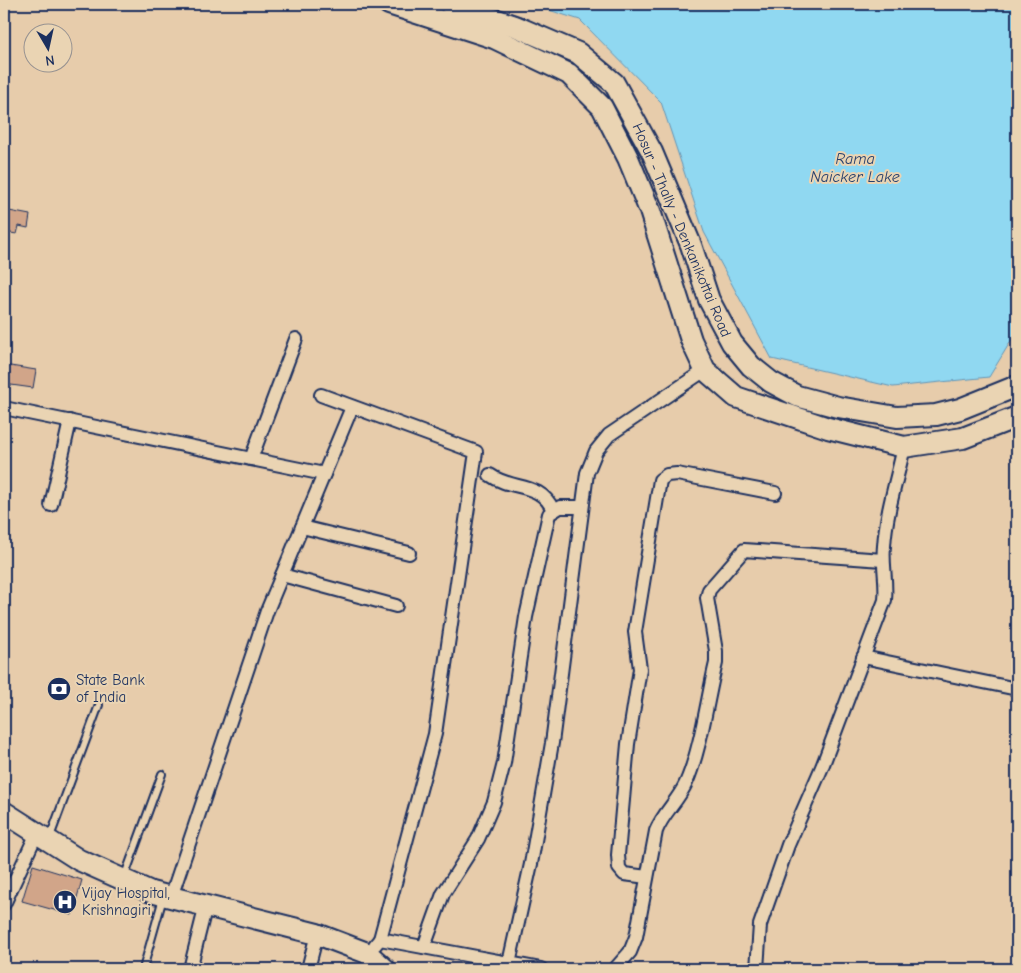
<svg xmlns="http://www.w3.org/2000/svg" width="1021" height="973" viewBox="0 0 1021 973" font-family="'Comic Neue',sans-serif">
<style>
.water{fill:#90d8f1;stroke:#6194b6}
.building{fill:#d1a589;stroke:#1b2f5e}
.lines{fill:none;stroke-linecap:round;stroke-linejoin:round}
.service-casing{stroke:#1b2f5e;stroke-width:10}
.minor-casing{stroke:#1b2f5e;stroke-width:16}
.primary-casing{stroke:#1b2f5e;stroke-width:24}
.service{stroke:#ead4b3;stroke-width:6}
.minor{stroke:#ead4b3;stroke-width:12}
.primary{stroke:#ead4b3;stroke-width:20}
.labels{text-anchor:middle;stroke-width:4;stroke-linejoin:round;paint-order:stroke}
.street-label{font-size:15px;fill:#1b2f5e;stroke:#ead4b3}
.poi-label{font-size:15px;fill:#1b2f5e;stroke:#ead4b3;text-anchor:start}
.water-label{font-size:16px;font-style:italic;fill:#27406d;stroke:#ead4b3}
</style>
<rect width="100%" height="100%" fill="#e7ccab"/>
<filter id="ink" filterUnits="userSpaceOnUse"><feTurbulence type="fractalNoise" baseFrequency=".02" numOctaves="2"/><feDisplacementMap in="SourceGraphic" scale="10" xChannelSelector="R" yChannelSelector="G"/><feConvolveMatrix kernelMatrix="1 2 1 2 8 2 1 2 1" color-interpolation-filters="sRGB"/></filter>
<g filter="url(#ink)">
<path class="water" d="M530 4H1017V331L989 377 893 387 772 359 704 232 661 102 580 20Z"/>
<g class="building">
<path d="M4 210 30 215 28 228 19 226 17 234 4 232Z"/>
<path d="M4 365 36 370 33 388 4 384Z"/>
<path d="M33 865 82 880 72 915 22 901Z"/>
</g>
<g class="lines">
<g class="service-casing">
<g id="service">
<path d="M50 837 99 705"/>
<path d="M124 878 162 774"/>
<path d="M143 969 163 898"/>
</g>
</g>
<g class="minor-casing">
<g id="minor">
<path d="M321 395 476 452 435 734 380 939"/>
<path d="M4 408 324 474"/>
<path d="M251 459 296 339"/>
<path d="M490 475C512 491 540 481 553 510"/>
<path d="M51 505 70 421"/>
<path d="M302 527 409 553"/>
<path d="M282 575 396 606"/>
<path d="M863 657 1017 689"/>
<path d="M647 877 624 874 619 868 618 855 628 744 640 669 635 632 660 480 667 475 677 474 775 493"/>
<path d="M171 897 267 611 352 407"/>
<path d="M4 904 37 833"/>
<path d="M375 945 380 939 541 969"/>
<path d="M424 947 443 894 478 839 494 802 504 763 526 617 549 514 560 507H581"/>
<path d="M509 963 531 864 552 743 587 473 596 451 609 435 705 370"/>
<path d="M190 969 206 905"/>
<path d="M308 969 317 934"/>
<path d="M615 969 630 952 636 937 656 831C663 813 678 801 686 783 701 749 707 700 716 663V651L707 598 709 590 744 550 883 560"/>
<path d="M757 969 760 925 788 845 822 767 885 600C887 581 882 564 884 546 886 513 897 479 904 447"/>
</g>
</g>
<g class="primary-casing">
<g id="primary">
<path d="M389 4 494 38 569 74 602 107 628 158 650 211 691 340 705 370 736 397 828 428 904 447 963 438 1017 417"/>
<path d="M450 4 515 26 578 53 614 83 652 152 691 245 709 300 732 343 751 366 771 382 797 396 838 407 897 417 936 415 960 409 1017 386"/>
<path d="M4 812 79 860 151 892 317 934 367 953 385 969"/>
</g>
</g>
<use href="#service" class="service"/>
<use href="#minor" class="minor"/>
<use href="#primary" class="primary"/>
</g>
</g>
<defs>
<g id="bank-disc" transform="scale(1.25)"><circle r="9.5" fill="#1b2f5e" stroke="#ead4b3"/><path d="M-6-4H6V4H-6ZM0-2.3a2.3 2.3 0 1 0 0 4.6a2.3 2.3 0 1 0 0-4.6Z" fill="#fff"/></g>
<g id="hospital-disc" transform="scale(1.25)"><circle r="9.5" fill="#1b2f5e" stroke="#ead4b3"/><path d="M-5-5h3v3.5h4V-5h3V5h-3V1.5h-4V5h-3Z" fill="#fff"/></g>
</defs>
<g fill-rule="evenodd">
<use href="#bank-disc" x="59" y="689"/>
<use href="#hospital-disc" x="65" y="902"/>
</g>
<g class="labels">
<g class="street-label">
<text transform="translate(682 230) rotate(67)" y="5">Hosur - Thally - Denkanikottai Road</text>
</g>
<g class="poi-label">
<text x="76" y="685">State Bank<tspan x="76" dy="17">of India</tspan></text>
<text x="82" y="898">Vijay Hospital,<tspan x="82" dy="17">Krishnagiri</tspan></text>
</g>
<g class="water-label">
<text x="855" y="164">Rama<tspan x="855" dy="18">Naicker Lake</tspan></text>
</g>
</g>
<rect width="1021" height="973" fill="none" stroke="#ead4b3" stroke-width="20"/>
<rect x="10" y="10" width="1001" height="953" fill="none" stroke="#1b2f5e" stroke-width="2" filter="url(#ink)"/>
<g transform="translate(48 48) rotate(171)"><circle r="24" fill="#ead4b3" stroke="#979291"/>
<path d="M0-4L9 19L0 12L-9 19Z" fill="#1b2f5e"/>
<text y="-8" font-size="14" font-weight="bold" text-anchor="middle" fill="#1b2f5e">N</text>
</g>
</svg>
